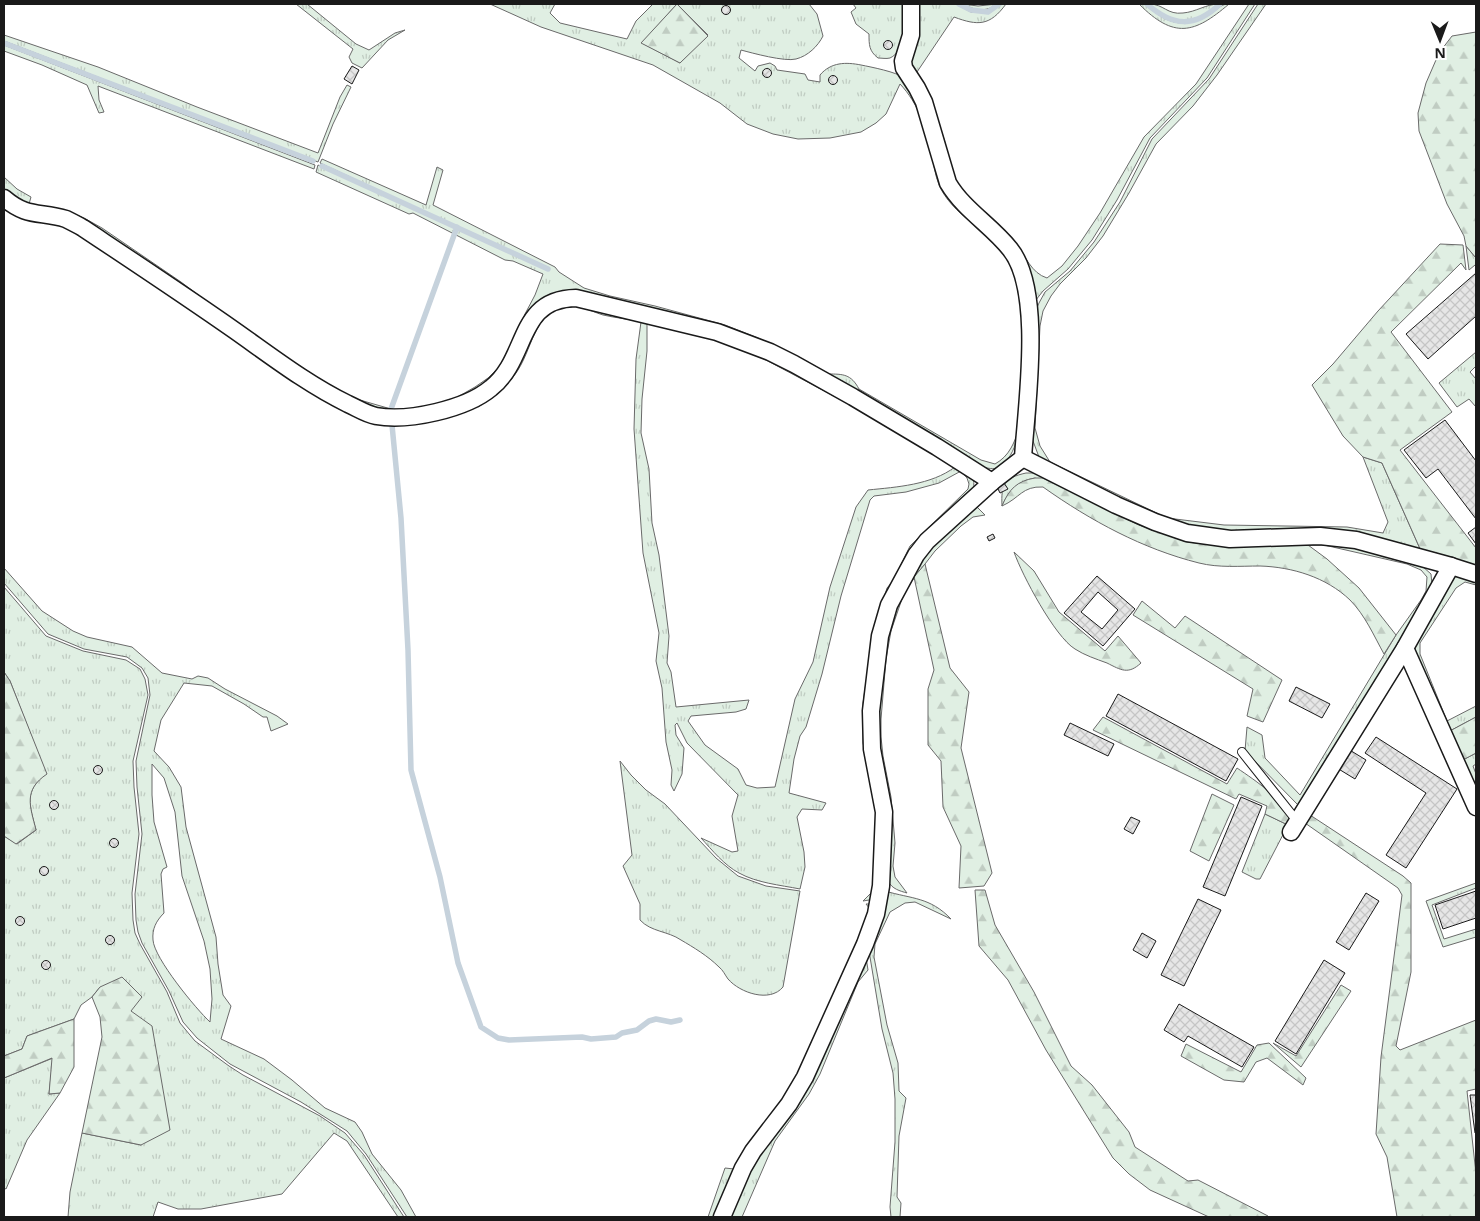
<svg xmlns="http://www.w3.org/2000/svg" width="1480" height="1221" viewBox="0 0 1480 1221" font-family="'Open Sans',sans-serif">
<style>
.grass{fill:url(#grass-tufts);stroke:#6a6a6a;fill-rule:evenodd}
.forest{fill:url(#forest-firs);stroke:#6a6a6a}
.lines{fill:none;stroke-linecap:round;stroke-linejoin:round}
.stream{stroke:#c6d2dc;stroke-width:5.5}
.building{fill:url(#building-cross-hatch);stroke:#1a1a1a;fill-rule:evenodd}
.lane-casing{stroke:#1a1a1a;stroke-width:10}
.street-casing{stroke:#1a1a1a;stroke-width:19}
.lane{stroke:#fff;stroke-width:8}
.street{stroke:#fff;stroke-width:16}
</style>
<defs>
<pattern id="grass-tufts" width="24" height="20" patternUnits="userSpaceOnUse" patternTransform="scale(1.25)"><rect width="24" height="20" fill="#e0efe3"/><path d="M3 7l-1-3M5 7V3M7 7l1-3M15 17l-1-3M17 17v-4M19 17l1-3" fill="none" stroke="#c0ccc2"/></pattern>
<pattern id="forest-firs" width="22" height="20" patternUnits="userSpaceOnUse" patternTransform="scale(1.25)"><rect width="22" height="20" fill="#e0efe3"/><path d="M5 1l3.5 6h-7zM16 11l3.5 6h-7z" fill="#c0ccc2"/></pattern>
<pattern id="building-cross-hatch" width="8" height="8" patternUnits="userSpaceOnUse" patternTransform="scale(1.25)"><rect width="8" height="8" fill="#e6e6e6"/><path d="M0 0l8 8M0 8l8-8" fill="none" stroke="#c5c5c5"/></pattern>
</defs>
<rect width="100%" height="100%" fill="#fff"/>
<g class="grass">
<path d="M296 4H307L356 44 369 50 395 33 405 30 388 40 362 68 352 63 349 57 353 49Z"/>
<path d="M490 4H555L550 13 560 23 627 39 636 21 653 4H809L817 14 823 36C818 46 808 56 796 59 785 62 752 53 741 50L739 58 755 71 758 66 770 63 775 66 777 70 805 74 808 80 820 82V75C831 62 846 62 861 65 871 67 897 72 904 78 911 83 915 94 918 101 924 113 930 126 933 139 936 154 937 169 944 183 955 206 974 214 991 231 998 239 1005 249 1010 259 1018 275 1024 295 1025 313 1027 344 1031 455 997 468 992 470 984 467 978 466L863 398 789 358 756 343 735 334 713 328 574 292C527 293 527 328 508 360 494 384 472 398 445 406 424 412 400 416 378 412 334 403 275 354 238 328L239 326 341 393 353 398 391 409H409L429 406 454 399 475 387 488 378 499 367 508 352 525 314 535 295 543 274 513 261 505 260 413 213 409 214 316 172 318 165 549 270 320 163 322 159 426 205 437 167 443 170 433 205 555 267 559 272 584 288 610 296 655 306 725 325 758 338 828 374C843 374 851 374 859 389L981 460 995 464C1002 460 1007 455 1011 448 1023 427 1022 402 1023 378 1025 338 1029 291 1005 256 987 229 952 215 939 185 935 175 934 165 932 155 926 129 919 104 900 84L886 114 876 123 861 132 830 138 798 139 773 134 747 124 720 103 653 65 541 27ZM677 4 708 35 680 63 642 43Z"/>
<path d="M853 4H907C907 19 906 51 890 58 886 59 882 58 878 58 869 51 869 45 869 34L856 24 851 12 856 8Z"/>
<path d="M914 4H956L971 12 989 13 1000 4H1006C990 26 978 26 954 17L917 72C925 93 936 114 943 136 948 151 948 166 955 181 962 193 974 202 984 211 995 222 1006 233 1016 245 1026 256 1031 273 1047 278L1062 266 1078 246 1100 213 1144 137 1196 84 1249 4H1255L1207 78 1150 138 1117 200 1092 240 1068 269 1043 291 1032 305 1027 280 955 188 908 57Z"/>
<path d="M962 4 978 6 997 4C986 13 974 10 962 4Z"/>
<path d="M1139 4H1146C1166 25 1188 30 1213 12 1219 8 1221 4 1229 4 1194 34 1174 39 1139 4Z"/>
<path d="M1149 4C1164 4 1167 15 1183 13 1196 12 1206 4 1219 4 1193 27 1175 25 1149 4Z"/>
<path d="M1258 4H1266L1217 75 1193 106 1156 144 1129 193 1103 236 1086 258 1060 284 1051 296 1043 311 1040 326 1035 428 1040 446 1050 462 1167 518 1224 525 1347 527 1383 533 1388 522 1363 457 1382 463 1421 551 1223 533 1181 526 1048 465 1039 457 1030 433 1035 312 1039 303 1045 292 1070 271 1094 242 1120 202 1152 139 1209 79Z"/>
<path d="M4 35 98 67 197 107 318 153 340 97 347 85 351 87 333 124 318 162 4 41Z"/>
<path d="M4 45 315 165 314 169 98 86 99 100 104 112 99 113 87 85 42 65 4 51Z"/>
<path d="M4 177 17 189 31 197 29 204 63 210 84 218 102 228 181 282 237 324 42 211 4 193Z"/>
<path d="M1466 246 1476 258V267L1475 265 1469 270Z"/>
<path d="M571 302 580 303 723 338 762 352 829 387 968 470C973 475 976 484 972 491 968 500 945 516 937 524 914 546 899 571 888 600 870 642 863 711 868 757 871 779 881 800 881 823 881 848 877 874 875 899L863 901 872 892 879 819 863 743V703L873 635 887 588 893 581 910 546 968 489 969 484 967 478 961 471 939 483 906 492 874 496 870 500 841 596 822 674 806 727 800 736 794 759 789 793 826 803 822 810 802 809 797 817 804 852 805 867 800 889C780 885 757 883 739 873 724 865 712 850 701 838L732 852 738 851 732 816 738 795 687 743 677 723 675 725 676 735 684 748 682 774 674 791 671 785 672 770 666 742 662 688 656 661 659 633 643 553 634 429 636 359 641 322C629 319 616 318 603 315 593 312 585 307 574 306 535 305 534 345 518 370 508 386 494 397 478 407L474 404C494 394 509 377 519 357 527 341 532 318 548 308 555 304 563 303 571 302ZM647 323 718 340 749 351 864 412 955 467C931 485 897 487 868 490L856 507 830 587 813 662 795 699 775 787 757 788 746 785 738 769 705 745 688 721 691 716 736 712 746 709 749 700 676 707 671 672 667 663 669 636 659 555 652 523 649 469 641 433 642 399 647 351Z"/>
<path d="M1476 352V366L1470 372 1476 379V407L1469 399 1457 407 1439 383Z"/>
<path d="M1026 473H1036L1141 522 1342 544 1422 566 1431 574 1432 585 1429 593 1303 801 1298 805 1245 751 1247 727 1262 735 1265 758 1300 795 1396 635 1421 600 1426 591 1427 577 1421 570 1407 564 1324 545 1225 547 1187 542 1139 525 1035 478C1018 481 1009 490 1002 506 1001 484 1004 478 1026 473Z"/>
<path d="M971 506H976L985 515 973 517 961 526 935 551 905 590 891 631 886 659 881 719V737L883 756 891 797 895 843 893 866 895 877 907 893C900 891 892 889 888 881 883 868 890 844 889 829 887 803 879 779 876 754 871 714 877 648 891 611 906 569 939 535 971 506Z"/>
<path d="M4 568 42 611 73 631 87 637 132 647 162 673 192 679 198 676 208 678 225 689 277 716 288 724 271 731 267 717H263L244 704 212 686 184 683 161 720 154 751 169 767 181 787 186 827 216 937 218 964 223 995 231 1006 221 1039 264 1059 292 1080 325 1108 355 1122 362 1132 372 1154 401 1190 416 1217H407L366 1154 347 1131 301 1102 230 1064 197 1038 183 1022 169 991 142 943 138 932 136 920 135 894 142 834 137 787 136 761 150 695 148 678 142 668 127 657 84 649 48 634 4 583ZM152 764 164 778 175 812 182 876 204 941 210 969 212 999 210 1022C196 1009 154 958 153 940 152 929 156 921 164 913L161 874 163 869 167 867 154 822 152 795Z"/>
<path d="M1457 575 1476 577V585L1465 582 1456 588 1420 643V654L1447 721 1476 706V717L1448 732 1412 648 1451 578Z"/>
<path d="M4 587 46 636 83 651 126 660 140 669 145 679 148 695 133 761 134 787 139 834 132 893 133 920 135 933 140 944 167 992 180 1023 195 1041 229 1066 243 1075 320 1116 345 1133 364 1155 404 1217H398L347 1141 334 1133 282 1194 201 1209H178L158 1202 153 1217H68L70 1192 82 1133 141 1145 131 1011 100 987 92 997 81 1005 74 1019 27 1036 22 1049 4 1056V836L17 844 36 830C30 806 23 791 46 774L10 681 4 672Z"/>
<path d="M1476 753V764L1473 766 1476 774V796L1461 761Z"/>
<path d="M620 761 631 775 646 790 665 804 716 858 738 876 766 886 800 891 783 987C770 1003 740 993 728 979 725 975 723 970 719 967 708 956 693 947 681 940 668 931 651 932 640 920V904L623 866 632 855Z"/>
<path d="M1265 814 1288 825 1260 879H1256L1242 872Z"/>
<path d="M1476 883V888L1432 905 1444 939 1476 929V937L1443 947 1426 901Z"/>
<path d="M885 891C912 899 930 897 951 919L915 902 905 903 890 912 875 944 874 957 887 1025 898 1063 899 1091 906 1098 899 1136 897 1197 901 1203 900 1217H891L890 1207 895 1142V1099L893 1073 882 1029 868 945Z"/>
<path d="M866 904H873L868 925 803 1073 784 1106 740 1166 718 1217H708L725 1168 734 1169 750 1144 780 1105 800 1071 866 923 870 909Z"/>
<path d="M865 951 868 970 858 982 820 1074 809 1094 775 1141 742 1217H726Z"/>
<path d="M53 1058 49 1094 60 1093 27 1140 6 1189 4 1188V1078Z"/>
</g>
<g class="forest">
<path d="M677 4 708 36 680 63 641 43Z"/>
<path d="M1476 32V258L1466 246 1464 236 1447 204 1419 131 1418 113 1426 83 1439 53 1452 36Z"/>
<path d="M1440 244 1463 245 1466 270 1461 263 1391 332 1452 412 1400 450 1476 548V568L1421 551 1382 463 1363 457 1343 436 1312 385 1333 364 1378 311Z"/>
<path d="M1035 478H1043L1139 525 1187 542 1225 546 1308 545 1327 559 1359 588 1396 635 1384 654C1374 636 1365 615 1350 600 1326 577 1292 567 1260 566 1240 566 1219 568 1199 563 1143 549 1091 521 1043 487 1022 486 1020 498 1002 506 1009 489 1017 481 1035 478Z"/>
<path d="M1014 552 1034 571 1059 612 1105 651 1118 636 1141 663C1128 675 1121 670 1107 663 1096 659 1084 655 1075 649 1055 637 1022 575 1014 552Z"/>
<path d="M925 564 950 668 969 692 961 748 992 873 984 886 959 888 961 846 943 807 941 761 928 745V689L934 670 914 577Z"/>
<path d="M1142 601 1175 628 1185 616 1282 680 1263 722 1247 716 1253 689 1133 615Z"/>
<path d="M4 672 10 681 47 774C23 790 30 806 36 830L16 844 4 836Z"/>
<path d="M1103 717 1227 784 1237 768C1256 781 1282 798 1291 820L1288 825 1265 814 1267 806 1239 794 1236 799 1093 730Z"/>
<path d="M1476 717V753L1461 761 1448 732Z"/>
<path d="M1212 794 1234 805 1209 861 1190 851Z"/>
<path d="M1310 815 1403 876 1411 883V972L1396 1046 1400 1050 1476 1020V1089L1467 1091 1476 1174V1217H1397L1387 1157 1376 1134 1381 1057 1402 895 1398 888 1305 823Z"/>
<path d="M975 890H985L995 925 1034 992 1071 1066 1092 1085 1129 1132 1135 1147 1188 1181 1198 1180 1268 1216 1267 1217H1209L1150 1190 1129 1174 1113 1158 1046 1050 1008 980 979 946Z"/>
<path d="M122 977 142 997 131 1011 152 1026 170 1130 141 1145 82 1133 102 1037 100 1017 92 997 100 987Z"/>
<path d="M1341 985 1351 991 1301 1067 1273 1043 1296 1056Z"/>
<path d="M74 1019V1067L60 1093 49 1094 52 1058 4 1078V1056L22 1049 27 1036Z"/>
<path d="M1269 1043 1306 1078 1303 1085 1267 1058 1256 1062 1244 1082 1224 1080 1181 1056 1186 1044 1241 1072 1257 1045Z"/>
</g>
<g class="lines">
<g class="stream">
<path d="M959 4 971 10 988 12 999 4"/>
<path d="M1147 4C1173 27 1195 28 1220 4"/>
<path d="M4 43 313 161"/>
<path d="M322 166 548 269"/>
<path d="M391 409 457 227"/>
<path d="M392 425 401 518 408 650 411 770 440 877 458 963 481 1027 498 1038 509 1040 582 1037 591 1039 616 1037 622 1033 637 1030 649 1021 656 1019 671 1022 680 1020"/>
</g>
</g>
<g class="building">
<circle cx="726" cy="10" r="4.5"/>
<circle cx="888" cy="45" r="4.5"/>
<path d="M352 66 359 70 352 84 344 79Z"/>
<circle cx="767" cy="73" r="4.5"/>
<circle cx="833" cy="80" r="4.5"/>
<path d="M1476 273V316L1428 359 1406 334Z"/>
<path d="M1445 420 1476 461V519L1438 469 1426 478 1404 450Z"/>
<path d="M1004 483 1008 489 1000 493 997 487Z"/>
<path d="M1476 527V544L1468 533Z"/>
<path d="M993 534 995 538 989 541 987 537Z"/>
<path d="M1097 576 1135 609 1103 646 1064 613ZM1098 592 1118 610 1102 629 1081 612Z"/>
<path d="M1296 687 1330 704 1322 718 1289 701Z"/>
<path d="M1118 694 1238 759 1226 781 1106 716Z"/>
<path d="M1070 723 1114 744 1108 756 1064 735Z"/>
<path d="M1376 737 1457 789 1406 868 1386 855 1426 793 1365 753Z"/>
<path d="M1348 749 1366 760 1355 779 1337 768Z"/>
<circle cx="98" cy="770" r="4.5"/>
<path d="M1241 797 1262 806 1225 896 1203 887Z"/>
<circle cx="54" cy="805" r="4.5"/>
<path d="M1131 817 1140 821 1133 834 1124 829Z"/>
<circle cx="114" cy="843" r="4.5"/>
<circle cx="44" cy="871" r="4.5"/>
<path d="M1476 891V918L1443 929 1435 905Z"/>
<path d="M1366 893 1379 901 1349 950 1336 942Z"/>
<path d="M1198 899 1221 910 1184 986 1161 975Z"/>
<circle cx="20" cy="921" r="4.5"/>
<path d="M1142 933 1156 941 1147 958 1133 950Z"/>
<circle cx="110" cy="940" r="4.5"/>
<path d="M1324 960 1345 973 1296 1054 1275 1041Z"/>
<circle cx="46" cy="965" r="4.5"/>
<path d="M1179 1004 1254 1047 1242 1067 1188 1036 1184 1042 1164 1030Z"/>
<path d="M1470 1095H1476V1133H1475Z"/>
</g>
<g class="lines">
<g class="lane-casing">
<path id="lane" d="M1242 752 1297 821"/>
</g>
<g class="street-casing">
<g id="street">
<path d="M4 198C27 218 40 211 66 219 72 222 78 225 83 228 134 262 184 295 234 330 271 356 307 384 348 404 357 408 366 414 376 416 408 422 466 409 491 388 529 358 516 299 576 298L717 332 770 352 794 364 853 397 937 447 992 482"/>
<path d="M1023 458 1116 505 1155 522 1187 533 1230 539 1320 536 1356 540 1451 566 1476 574"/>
<path d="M1405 648 1476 807"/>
<path d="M1291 832 1405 648 1451 566"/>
<path d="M722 1217 743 1168 753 1151 789 1104 805 1077 865 944 876 914 881 886 884 812 872 749 871 711 880 636 889 605 916 555 927 541 992 482 1023 458C1026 407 1044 291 1010 249 991 225 964 210 948 183L924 102 917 88 904 68 903 61 911 35V4"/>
</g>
</g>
<use href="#lane" class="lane"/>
<use href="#street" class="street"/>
</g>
<rect width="1480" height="1221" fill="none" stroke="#1a1a1a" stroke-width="10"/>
<g transform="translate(1440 40) rotate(179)" stroke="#ffffff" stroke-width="4" paint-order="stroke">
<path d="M0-4L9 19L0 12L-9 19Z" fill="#1a1a1a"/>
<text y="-8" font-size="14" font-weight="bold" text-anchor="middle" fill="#1a1a1a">N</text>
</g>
</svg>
